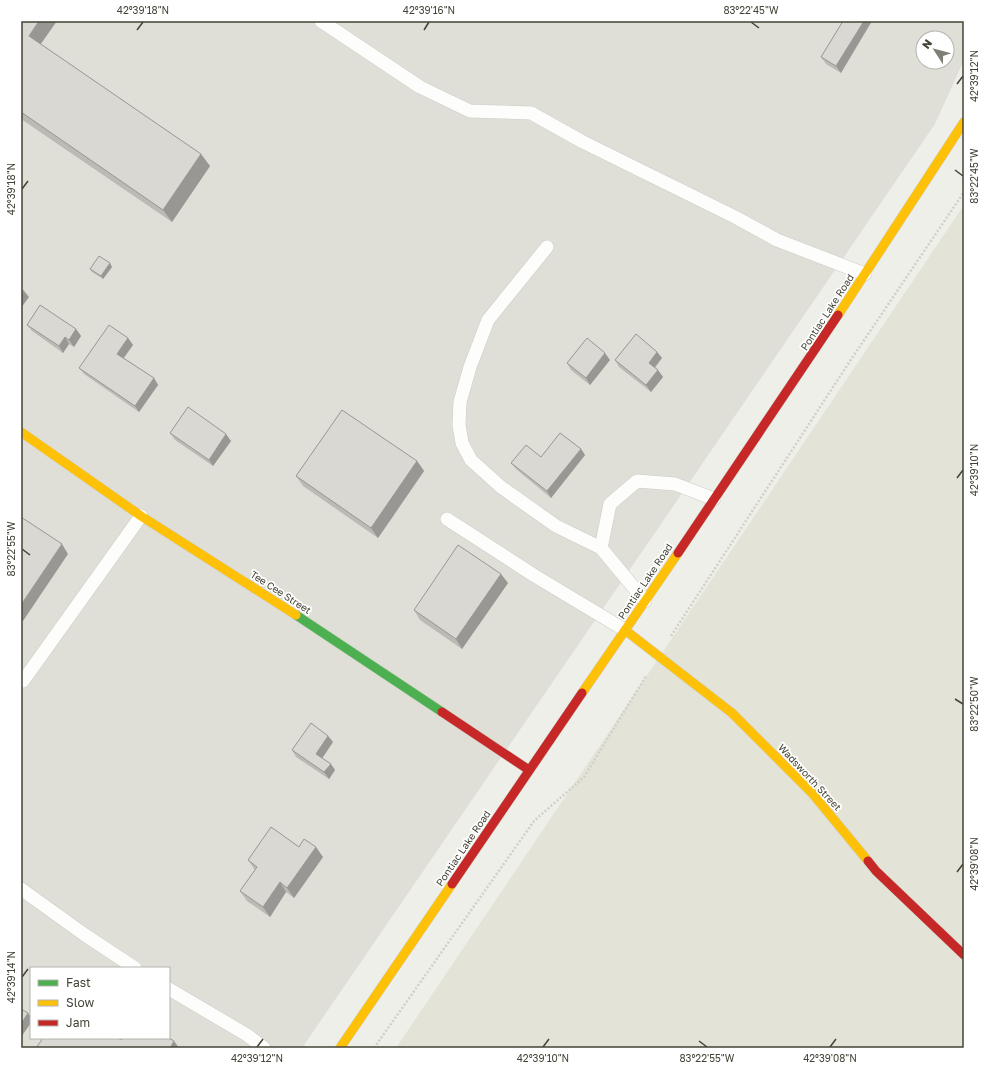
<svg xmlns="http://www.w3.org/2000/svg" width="985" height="1069" viewBox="0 0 985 1069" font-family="'Golos Text',sans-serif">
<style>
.residential{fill:#e3e3d7}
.industrial{fill:#dfded7;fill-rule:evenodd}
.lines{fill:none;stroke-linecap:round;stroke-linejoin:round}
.lane-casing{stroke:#cdcdc7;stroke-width:14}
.fast-casing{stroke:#cecfc2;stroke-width:10}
.slow-casing{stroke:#cecfc2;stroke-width:10}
.jam-casing{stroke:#cecfc2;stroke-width:10}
.path{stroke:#d0cfcb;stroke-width:2.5;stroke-dasharray:2 2;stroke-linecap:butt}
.lane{stroke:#fdfdfc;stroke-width:13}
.fast{stroke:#4caf50;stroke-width:9}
.slow{stroke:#ffc107;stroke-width:9}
.jam{stroke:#c62828;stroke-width:9}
.wall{fill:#bbbab5}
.shaded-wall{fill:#989793}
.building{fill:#d9d8d2;stroke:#989793}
.ticks{fill:none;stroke:#444336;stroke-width:1.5}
.labels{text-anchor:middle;stroke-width:3.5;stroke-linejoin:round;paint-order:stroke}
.street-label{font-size:10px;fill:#444336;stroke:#fff}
.neatline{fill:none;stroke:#444336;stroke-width:1.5}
.ticks-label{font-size:10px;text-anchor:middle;fill:#444336}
</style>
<rect width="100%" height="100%" fill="#efefe9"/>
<path class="residential" d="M964 205V1048H396Z"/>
<path class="industrial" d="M21 21H964V60L935 124 302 1048H21ZM923 38H947V62H923ZM31 968H169V1038H31Z"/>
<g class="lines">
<g class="lane-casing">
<g id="lane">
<path d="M321 21 420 87 470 111 531 113 583 142 735 217 777 240 865 274"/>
<path d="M547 247 488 320 470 367 460 402 459 425 462 443 471 460 501 487 556 526 601 548"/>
<path d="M447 519 535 576 625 630"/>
<path d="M645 601 601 548 610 504 637 481 675 484 714 499"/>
<path d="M23 681 141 516"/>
<path d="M21 889 85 935 135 968"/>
<path d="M169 989 247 1035 264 1048"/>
</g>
</g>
<g class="fast-casing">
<path id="fast" d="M296 615 442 712"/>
</g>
<g class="slow-casing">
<g id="slow">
<path d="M838 315 964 122"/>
<path d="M21 432 141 516 296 615"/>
<path d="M625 630 732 713 812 793 868 861"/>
<path d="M582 693 678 553"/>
<path d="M340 1048 452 884"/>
</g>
</g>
<g class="jam-casing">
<g id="jam">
<path d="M678 553 838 315"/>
<path d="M442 712 529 770"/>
<path d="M868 861 876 871 964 955"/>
<path d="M452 884 582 693"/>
</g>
</g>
<g class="path">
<path d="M671 636 850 361 964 192"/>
<path d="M374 1048 534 821 584 777 646 676"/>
</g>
<use href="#lane" class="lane"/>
<use href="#fast" class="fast"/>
<use href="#slow" class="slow"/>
<use href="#jam" class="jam"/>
</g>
<g class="wall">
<path d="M21 21 41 44 210 166 172 222 21 119Z"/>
<path d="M843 21 841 73 826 64 821 57Z"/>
<path d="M112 267 103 279 92 272 90 269Z"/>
<path d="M27 325 76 329 81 336 74 347 69 344 63 353 32 331Z"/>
<path d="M128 338 133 345 124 358 154 378 158 385 139 412 84 374 79 368Z"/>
<path d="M657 352 662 358 655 368 663 377 651 392 619 367 615 360Z"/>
<path d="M610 360 590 385 571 370 567 363Z"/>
<path d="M170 433 231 441 213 466 175 440Z"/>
<path d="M581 449 585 455 551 498 516 469 511 463Z"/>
<path d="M417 461 424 471 378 538 303 486 296 476Z"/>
<path d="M508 583 462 649 420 620 414 610Z"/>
<path d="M328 736 333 742 322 758 335 770 329 779 296 757 292 750Z"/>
<path d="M299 847 323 857 294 898 286 892 270 917 247 901 240 891 255 870 248 860Z"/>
</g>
<g class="shaded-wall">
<path d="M39 21H57L38 48 29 36Z"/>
<path d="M864 21H872L841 73 836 66Z"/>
<path d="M201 154 210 166 172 222 163 210Z"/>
<path d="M110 263 112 267 103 279 101 276Z"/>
<path d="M24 291 29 297 21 308V295Z"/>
<path d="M76 329 81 336 74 347 69 340Z"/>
<path d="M65 337 69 344 63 353 59 346Z"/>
<path d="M128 338 133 345 122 360 117 354Z"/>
<path d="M657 352 662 358 653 369 649 363Z"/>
<path d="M605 353 610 360 590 385 586 378Z"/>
<path d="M658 370 663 377 651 392 646 385Z"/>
<path d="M154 378 158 385 139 412 135 406Z"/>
<path d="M226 434 231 441 213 466 209 460Z"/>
<path d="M581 449 585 455 551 498 547 491Z"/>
<path d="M417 461 424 471 378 538 371 528Z"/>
<path d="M62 544 68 554 23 621 21 618V605Z"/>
<path d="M501 574 508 583 462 649 456 639Z"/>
<path d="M328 736 333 742 321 760 316 754Z"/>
<path d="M331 764 335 770 329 779 324 772Z"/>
<path d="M316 847 323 857 294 898 287 888Z"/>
<path d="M280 882 286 892 270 917 263 907Z"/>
<path d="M28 1013 31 1017V1023L21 1037V1024Z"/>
<path d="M174 1041 179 1048H170Z"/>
</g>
<g class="building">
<path d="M21 21H39L29 36 201 154 163 210 21 112Z"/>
<path d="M843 21H864L836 66 821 57Z"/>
<path d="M99 256 110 263 101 276 90 269Z"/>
<path d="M21 289 24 291 21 295Z"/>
<path d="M40 305 76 329 69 340 65 337 59 346 27 325Z"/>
<path d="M109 325 128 338 117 354 154 378 135 406 79 368Z"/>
<path d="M636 334 657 352 649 363 658 370 646 385 615 360Z"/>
<path d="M587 338 605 353 586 378 567 363Z"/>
<path d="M188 407 226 434 209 460 170 433Z"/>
<path d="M342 410 417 461 371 528 296 476Z"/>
<path d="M560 433 581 449 547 491 511 463 526 445 541 457Z"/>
<path d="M21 517 62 544 21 605Z"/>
<path d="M458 545 501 574 456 639 414 610Z"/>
<path d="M311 723 328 736 316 754 331 764 324 772 292 750Z"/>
<path d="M271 827 299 847 304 839 316 847 287 888 280 882 263 907 240 891 257 867 248 860Z"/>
<path d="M21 1009 28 1013 21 1024Z"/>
<path d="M43 1038H118L121 1040 122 1038H169L174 1041 170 1048H36Z"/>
</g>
<path class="ticks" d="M751 22 759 28M137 30 143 22M424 30 429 22M957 84 963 76M955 170 963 176M22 189 28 181M957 478 963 470M22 549 30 555M955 699 963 704M957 872 963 864M22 977 28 969M699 1041 707 1047M257 1047 263 1039M543 1047 549 1039M830 1047 836 1039"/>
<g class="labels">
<g class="street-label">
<text transform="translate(827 312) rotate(-57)" y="4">Pontiac Lake Road</text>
<text transform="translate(645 581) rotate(-56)" y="4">Pontiac Lake Road</text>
<text transform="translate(281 592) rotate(33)" y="4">Tee Cee Street</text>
<text transform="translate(810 777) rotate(47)" y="4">Wadsworth Street</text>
<text transform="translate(463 848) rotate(-56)" y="4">Pontiac Lake Road</text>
</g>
</g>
<rect width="985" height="1069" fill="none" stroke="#ffffff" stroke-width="44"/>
<rect x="30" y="967" width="140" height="72" fill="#ffffff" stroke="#b4b4af"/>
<rect x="38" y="980" width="20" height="6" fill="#4caf50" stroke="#b4b4af"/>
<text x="66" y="987" font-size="12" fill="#444336">Fast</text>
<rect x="38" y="1000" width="20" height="6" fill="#ffc107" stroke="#b4b4af"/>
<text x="66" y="1007" font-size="12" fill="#444336">Slow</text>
<rect x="38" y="1020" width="20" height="6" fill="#c62828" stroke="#b4b4af"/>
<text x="66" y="1027" font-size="12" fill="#444336">Jam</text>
<g transform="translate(935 50) rotate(306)"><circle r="19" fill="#ffffff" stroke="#b4b4af"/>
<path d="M0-3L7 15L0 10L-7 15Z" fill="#807f75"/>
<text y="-6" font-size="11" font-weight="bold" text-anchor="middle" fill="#444336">N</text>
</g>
<rect x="22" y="22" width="941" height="1025" class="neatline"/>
<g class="ticks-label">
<text x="143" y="14">42°39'18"N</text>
<text x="429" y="14">42°39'16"N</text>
<text x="751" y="14">83°22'45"W</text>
<text transform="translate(974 76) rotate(-90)" y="4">42°39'12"N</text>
<text transform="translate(974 176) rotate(-90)" y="4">83°22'45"W</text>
<text transform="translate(11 189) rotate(-90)" y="4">42°39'18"N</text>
<text transform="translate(974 470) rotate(-90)" y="4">42°39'10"N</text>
<text transform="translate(11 549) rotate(-90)" y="4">83°22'55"W</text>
<text transform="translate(974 704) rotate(-90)" y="4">83°22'50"W</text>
<text transform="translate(974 864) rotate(-90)" y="4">42°39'08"N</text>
<text transform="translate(11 977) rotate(-90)" y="4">42°39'14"N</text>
<text x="257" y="1062">42°39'12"N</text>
<text x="543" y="1062">42°39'10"N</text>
<text x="707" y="1062">83°22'55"W</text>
<text x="830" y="1062">42°39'08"N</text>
</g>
</svg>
